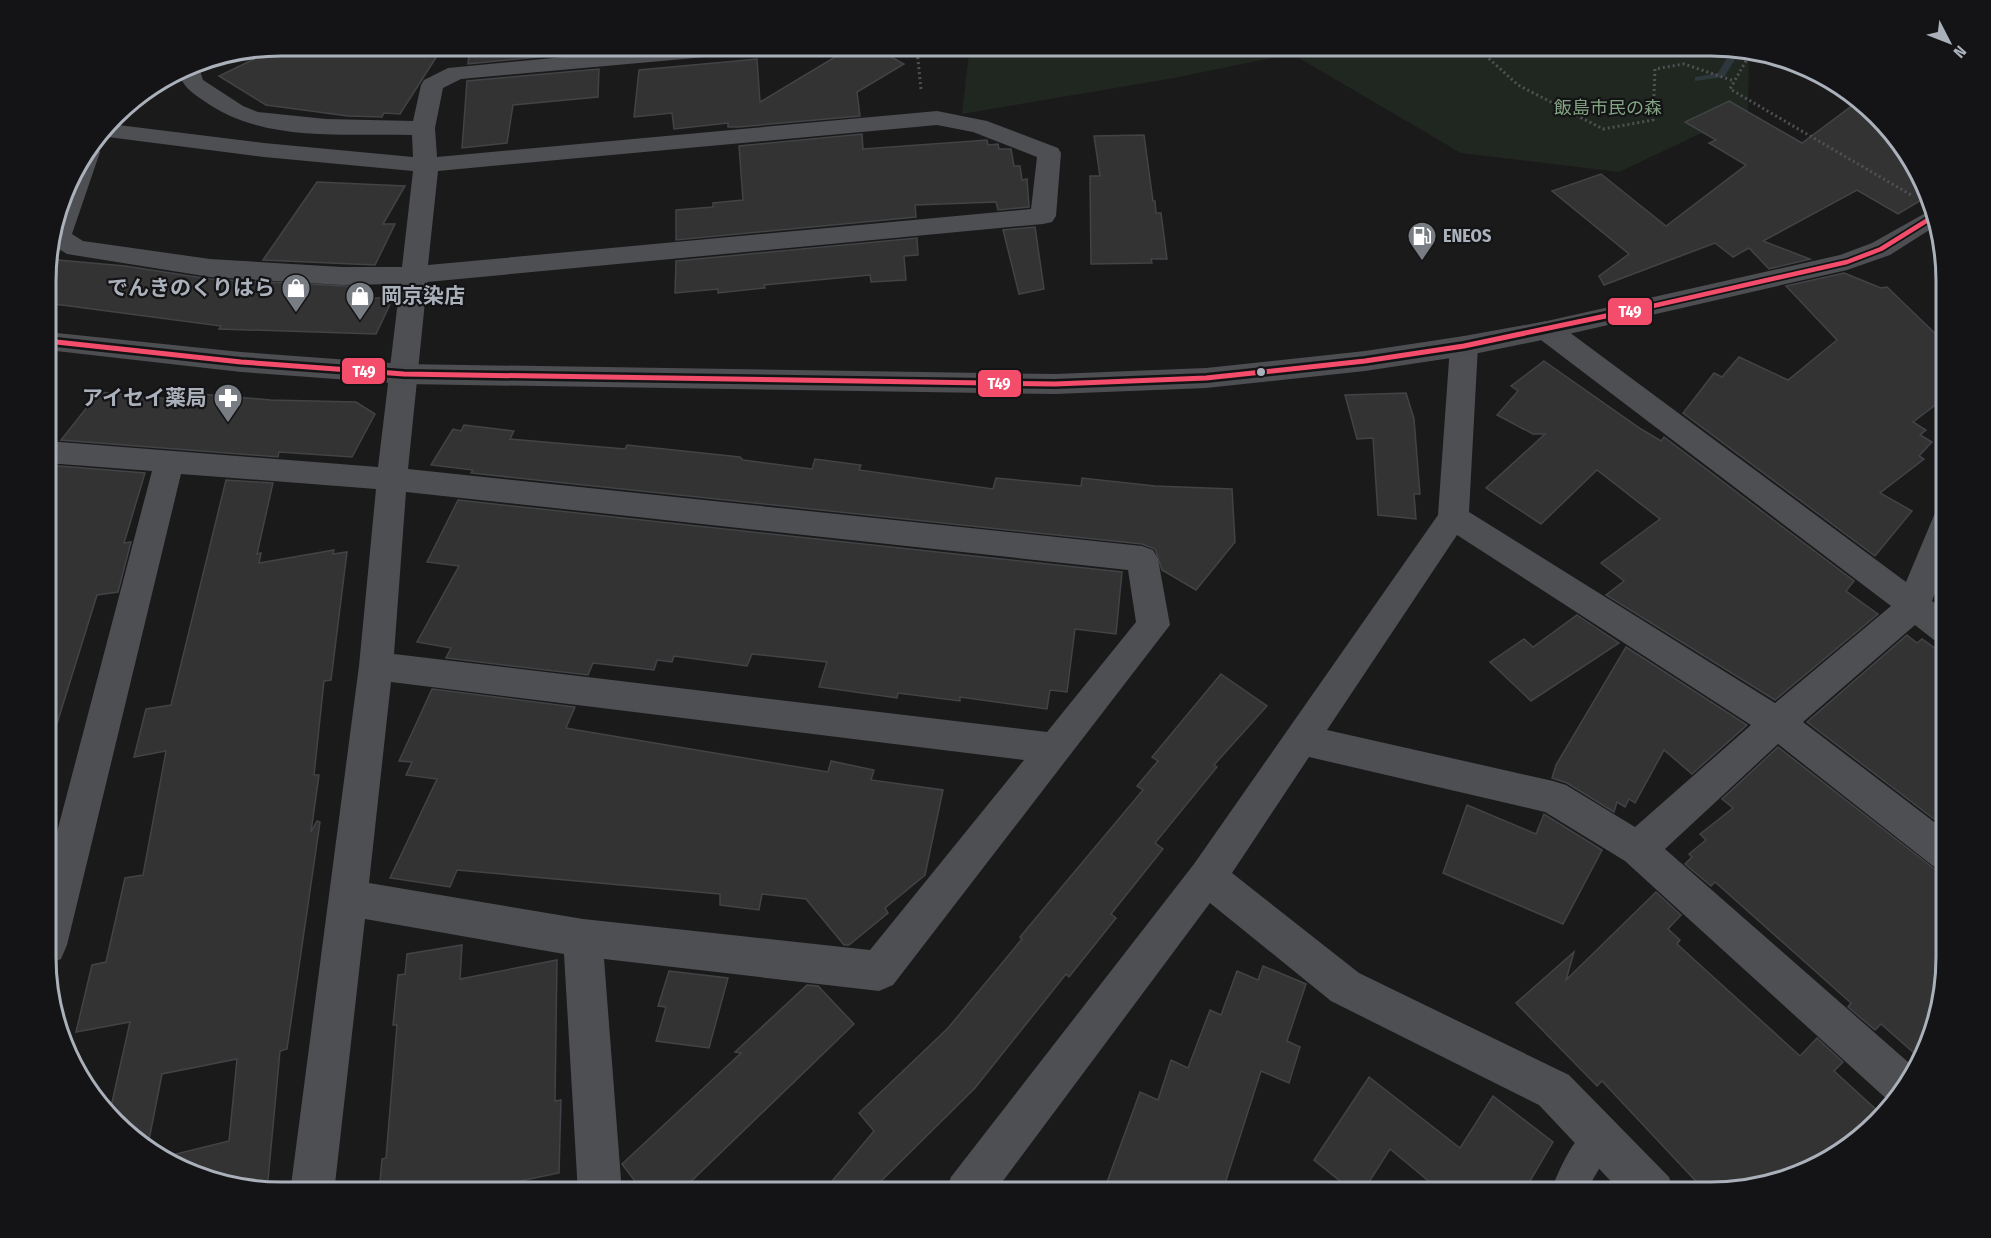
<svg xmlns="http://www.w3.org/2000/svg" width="1991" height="1238" viewBox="0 0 1991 1238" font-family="'Fira Sans Condensed','Noto Sans JP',sans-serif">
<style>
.green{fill:#202720}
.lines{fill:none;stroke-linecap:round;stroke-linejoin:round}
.stream{fill:#2d373c;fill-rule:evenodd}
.building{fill:#333334;stroke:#424346;stroke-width:1.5}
.path{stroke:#505155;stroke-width:3;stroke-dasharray:2 3;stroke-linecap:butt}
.lane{fill:#4e4f53;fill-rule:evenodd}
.street{fill:#4e4f53;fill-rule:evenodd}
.secondary{fill:#4d4e51;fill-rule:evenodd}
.bus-1-far1-casing{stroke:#141416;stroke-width:8}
.bus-1-casing{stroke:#141416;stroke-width:10}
.bus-1-far1{stroke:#f44d6c;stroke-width:4.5}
.bus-1{stroke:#f44d6c;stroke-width:5}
.bus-dot{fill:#abb1bb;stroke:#141416;stroke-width:2}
.labels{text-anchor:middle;stroke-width:4.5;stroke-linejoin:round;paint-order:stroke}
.far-park-label{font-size:18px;fill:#84a583;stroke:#141416}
.far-poi-label{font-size:18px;font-weight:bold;fill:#abb1bb;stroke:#141416;text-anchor:start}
.poi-label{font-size:21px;font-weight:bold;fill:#abb1bb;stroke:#141416;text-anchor:end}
.rim{fill:none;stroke:#abb1bb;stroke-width:3}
.line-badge{stroke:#141416;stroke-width:2}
.badge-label{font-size:16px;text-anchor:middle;font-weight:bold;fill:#fff}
</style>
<rect width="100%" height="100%" fill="#1a1a1a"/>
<path class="green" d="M970 45H1710L1749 51 1748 111 1619 172 1461 153 1292 54 1174 78 962 114Z"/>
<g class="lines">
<path class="stream" d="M1732 49 1741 50 1724 77 1695 81V77L1718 73Z"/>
</g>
<g class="building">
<path d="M283 45H444L400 114 384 113 382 117 348 116 266 105 219 76Z"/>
<path d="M470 45H599V51L468 64Z"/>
<path d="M855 45H870L904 64 857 92 860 116 738 127H728V123L674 129 672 113 634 117 639 70 757 59 760 102Z"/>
<path d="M599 69 598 97 513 105 507 143 462 148 467 81Z"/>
<path d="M1729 101 1802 143 1857 102 1915 163 1925 198 1898 214 1857 190 1763 241 1810 259 1769 269 1749 248 1733 257 1715 243 1604 285 1599 276 1629 254 1552 191 1601 174 1666 226 1746 165 1709 143 1716 140 1685 122Z"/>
<path d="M862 134 863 149 987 140 988 145 998 144 999 149H1011L1014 166H1020L1022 180 1027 179 1029 207 998 210 996 202 915 205 916 217 676 240V210L713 207V203L743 200 739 146Z"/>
<path d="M1144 135 1153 201H1155L1156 213H1161L1167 259H1151L1152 263 1091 264 1090 176H1100L1094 136Z"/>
<path d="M317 182 405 186 383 224H395L375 265 263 260Z"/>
<path d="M1035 227 1044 289 1019 294 1003 230Z"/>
<path d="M917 238 918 255 904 256 906 280 871 282 870 275 764 285 765 288 718 293V289L675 293 676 261Z"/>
<path d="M47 259 125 266 210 279 363 287 358 298H393L376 334 219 329 221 326 47 303Z"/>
<path d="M1844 273 1881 288 1887 287 1942 340 1946 397 1913 422 1926 430 1920 435 1932 442 1919 456 1924 459 1880 493 1912 511 1875 556 1683 413 1714 373 1722 377 1739 357 1788 380 1837 340 1786 286Z"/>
<path d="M1544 361 1641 429 1661 441 1664 437 1854 581 1846 591 1878 614 1775 700 1606 595 1624 581 1601 563 1660 519 1597 470 1541 524 1486 488 1545 434H1533L1497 415 1518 391 1511 386Z"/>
<path d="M99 392 171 399 177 392 271 400 356 402 375 414 352 457 279 452 278 457 61 440Z"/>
<path d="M1406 393 1414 419 1420 494H1414L1416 519 1378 515 1373 438 1357 439 1345 395Z"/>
<path d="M464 425 514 431 510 439 625 449 627 445 740 457 743 460 812 469 815 459 861 465 859 470 993 489 996 478 1081 486 1082 478 1155 486 1232 489 1235 542 1196 590 1162 570 1155 549 1142 544 471 473 473 470 431 465 453 429 461 431Z"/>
<path d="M47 465 145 473 124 543 131 542 118 592 97 595 55 730 47 729Z"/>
<path d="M226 480 273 483 257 554 261 553 259 563 334 550 333 554 347 552 331 680 324 681 314 775H319L311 832 317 821 320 822 287 1049 280 1051 267 1191 220 1185 160 1158 229 1141 237 1059 162 1074 147 1150 110 1111 130 1022 76 1032 92 965 106 962 125 878 143 875 166 751 134 757 146 709 171 705Z"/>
<path d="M458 500 1122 572 1116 634 1075 629 1067 692 1050 690 1047 709 960 697V701L898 693 897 698 819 687 827 662 752 654 747 666 674 656 672 662 657 660 654 670 593 663 588 675 446 658 451 648 417 642 459 566 427 562Z"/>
<path d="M1577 615 1619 643 1531 701 1490 662 1524 639 1533 647Z"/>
<path d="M1907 635 1917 643 1922 639 1946 656V806L1934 819 1807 722Z"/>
<path d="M1626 647 1747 725 1692 774 1664 750 1635 803 1629 799 1625 807 1617 802 1614 812 1567 783 1552 778 1556 765Z"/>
<path d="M1221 674 1267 706 1214 765 1217 767 1155 843 1163 849 1111 914 1116 918 1069 977 1066 974 975 1088 869 1193H822L874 1131 859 1113 948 1028 1022 939 1020 937 1143 790 1137 786 1158 761 1152 757Z"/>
<path d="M432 689 575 707 566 728 577 730 828 772 831 761 874 770 871 780 943 790 925 875 885 908 888 913 849 945H844L806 899 762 894 759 910 720 905V894L457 870 450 887 390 878 437 779 406 775 412 762 399 761Z"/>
<path d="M1778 747 1946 878V972L1934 1033 1921 1059 1881 1024 1875 1030 1848 1007 1851 1003 1715 882 1711 886 1685 864 1692 857 1689 854 1706 840 1700 834 1733 808 1722 799Z"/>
<path d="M1467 805 1536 834 1544 814 1602 850 1563 924 1443 873Z"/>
<path d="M1656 892 1681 915 1668 929 1680 940 1677 944 1800 1056 1817 1038 1843 1062 1834 1071 1880 1113 1828 1162 1725 1193H1707L1602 1081 1597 1086 1516 1003 1574 952 1566 980Z"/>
<path d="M462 945 460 979 557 960 555 1101 561 1100 559 1173 462 1193H379L382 1159 386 1158 397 1025H393L398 975 405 974 407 954Z"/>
<path d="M1263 966 1306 984 1287 1041 1300 1047 1289 1083 1261 1071 1222 1193H1103L1140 1092 1158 1100 1171 1060 1188 1068 1210 1010 1221 1015 1237 971 1258 980Z"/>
<path d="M669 971 728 978 709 1048 656 1041 666 1007 658 1006Z"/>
<path d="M807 985 818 986 854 1024 679 1193H644L622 1164 741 1053 735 1052Z"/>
<path d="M1369 1077 1460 1148 1493 1096 1553 1142 1523 1193H1443L1390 1149 1362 1193H1355L1314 1160Z"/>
</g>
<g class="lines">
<g class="path">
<path d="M1474 45 1518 85 1603 129 1653 120 1655 69 1684 64 1734 81"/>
<path d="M1751 52 1730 89 1911 195"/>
<path d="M921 89 917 50 928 45"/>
</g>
<path class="lane" d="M1600 1121 1612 1126 1617 1138 1585 1193H1550C1560 1168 1574 1132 1600 1121Z"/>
<g class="street">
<path d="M690 45H773L770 50 762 52 461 79 443 88 435 128 437 157 937 111 987 121 1058 148 1061 153 1056 216 1052 222 1043 224 427 282 408 469 1142 546 1153 550 1158 559 1170 625 893 985 879 991 604 959 622 1193H578L564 954 365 919 334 1193H290L359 666 376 489 181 474 67 945 61 959 47 964V870L152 471 47 463V441L378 467 400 284 342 285 210 277 67 254 49 243 69 176 93 146 96 147 100 152 72 234 83 241 210 259 342 267H402L413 171 264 157 100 136 110 124 264 143 413 157 412 135C343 133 263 143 204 101 191 92 183 87 178 71L197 62 203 80 243 106 258 112 326 119 413 121 421 85 424 80 448 68ZM937 125 973 132 1037 157 1031 209 428 265 438 171ZM406 492 1128 570 1136 622 1047 732 394 654ZM391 682 1024 760 870 950 583 919 369 883Z"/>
<path d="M1547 321 1557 323 1906 582 1935 513 1946 510V564L1932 601 1946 611V644L1934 640 1915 625 1803 722 1946 831V871L1933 866 1778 744 1665 849 1916 1069 1906 1088 1891 1103 1625 861 1545 812 1309 757 1232 873 1359 973 1569 1075 1669 1177 1675 1193H1622L1539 1105 1331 1001 1210 903 994 1193H945L951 1177 1194 864 1438 515 1450 346 1454 339 1464 336 1474 339 1478 346 1469 512 1775 703 1891 606 1537 337 1533 330 1537 323ZM1457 535 1751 725 1635 827 1566 785 1553 781 1327 730Z"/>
</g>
<path class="secondary" d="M1929 211 1934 227 1890 255 1847 270 1547 339 1464 356 1365 371 1206 388 1055 394 404 384 241 372 47 350V332L241 352 404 364 1055 374 1206 368 1365 351 1464 336 1547 321 1840 255 1872 243Z"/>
<g class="bus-1-far1-casing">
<path id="bus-1-far1" d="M1613 315 1847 262 1881 249 1931 218"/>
</g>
<g class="bus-1-casing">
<path id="bus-1" d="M47 341 241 362 404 374 1055 384 1206 378 1365 361 1464 346 1620 313"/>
</g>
<use href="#bus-1-far1" class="bus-1-far1"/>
<use href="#bus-1" class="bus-1"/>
</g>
<defs>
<g id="fuel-pin" transform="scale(1.5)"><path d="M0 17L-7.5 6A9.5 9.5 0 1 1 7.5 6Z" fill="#787c83" stroke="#141416"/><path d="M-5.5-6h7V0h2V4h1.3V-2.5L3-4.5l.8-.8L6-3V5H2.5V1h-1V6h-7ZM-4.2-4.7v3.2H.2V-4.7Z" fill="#fff"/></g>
<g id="shop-pin" transform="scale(1.5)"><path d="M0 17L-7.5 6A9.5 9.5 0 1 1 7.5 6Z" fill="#787c83" stroke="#141416"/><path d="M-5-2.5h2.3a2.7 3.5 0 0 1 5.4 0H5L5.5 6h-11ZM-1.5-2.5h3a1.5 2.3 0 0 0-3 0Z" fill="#fff"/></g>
<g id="pharmacy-pin" transform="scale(1.5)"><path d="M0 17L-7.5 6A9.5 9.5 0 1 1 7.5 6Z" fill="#787c83" stroke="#141416"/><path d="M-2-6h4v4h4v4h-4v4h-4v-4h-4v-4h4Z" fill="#fff"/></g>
</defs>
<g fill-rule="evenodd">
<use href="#fuel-pin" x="1422" y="236"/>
<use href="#shop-pin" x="296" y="288"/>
<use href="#shop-pin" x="360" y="296"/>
<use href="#pharmacy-pin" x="228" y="398"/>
</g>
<circle class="bus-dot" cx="1261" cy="372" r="5"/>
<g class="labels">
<g class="far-park-label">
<text x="1608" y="114">飯島市民の森</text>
</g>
<g class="far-poi-label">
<text x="1443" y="242">ENEOS</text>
</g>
<g class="poi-label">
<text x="275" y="295">でんきのくりはら</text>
<text x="381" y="303" text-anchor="start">岡京染店</text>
<text x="207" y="405">アイセイ薬局</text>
</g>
</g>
<path d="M0 0H1991V1238H0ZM281 56H1711A225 225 0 0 1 1936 281V957A225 225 0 0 1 1711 1182H281A225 225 0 0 1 56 957V281A225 225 0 0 1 281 56Z" fill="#141416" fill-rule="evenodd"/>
<path class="rim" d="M281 56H1711A225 225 0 0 1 1936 281V957A225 225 0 0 1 1711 1182H281A225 225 0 0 1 56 957V281A225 225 0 0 1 281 56Z"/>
<g class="line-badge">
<rect x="1607" y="297" width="46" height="29" rx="6" fill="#f44d6c"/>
<rect x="341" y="357" width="45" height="28" rx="6" fill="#f44d6c"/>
<rect x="977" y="369" width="45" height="29" rx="6" fill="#f44d6c"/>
</g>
<g class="badge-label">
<text x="1630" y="317">T49</text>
<text x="364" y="377">T49</text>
<text x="999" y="389">T49</text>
</g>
<g transform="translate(1949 42) rotate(132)" stroke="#141416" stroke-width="4.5" paint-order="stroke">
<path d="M0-4.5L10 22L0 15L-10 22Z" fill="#abb1bb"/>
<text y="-9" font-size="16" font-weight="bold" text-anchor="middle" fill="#abb1bb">N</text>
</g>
</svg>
